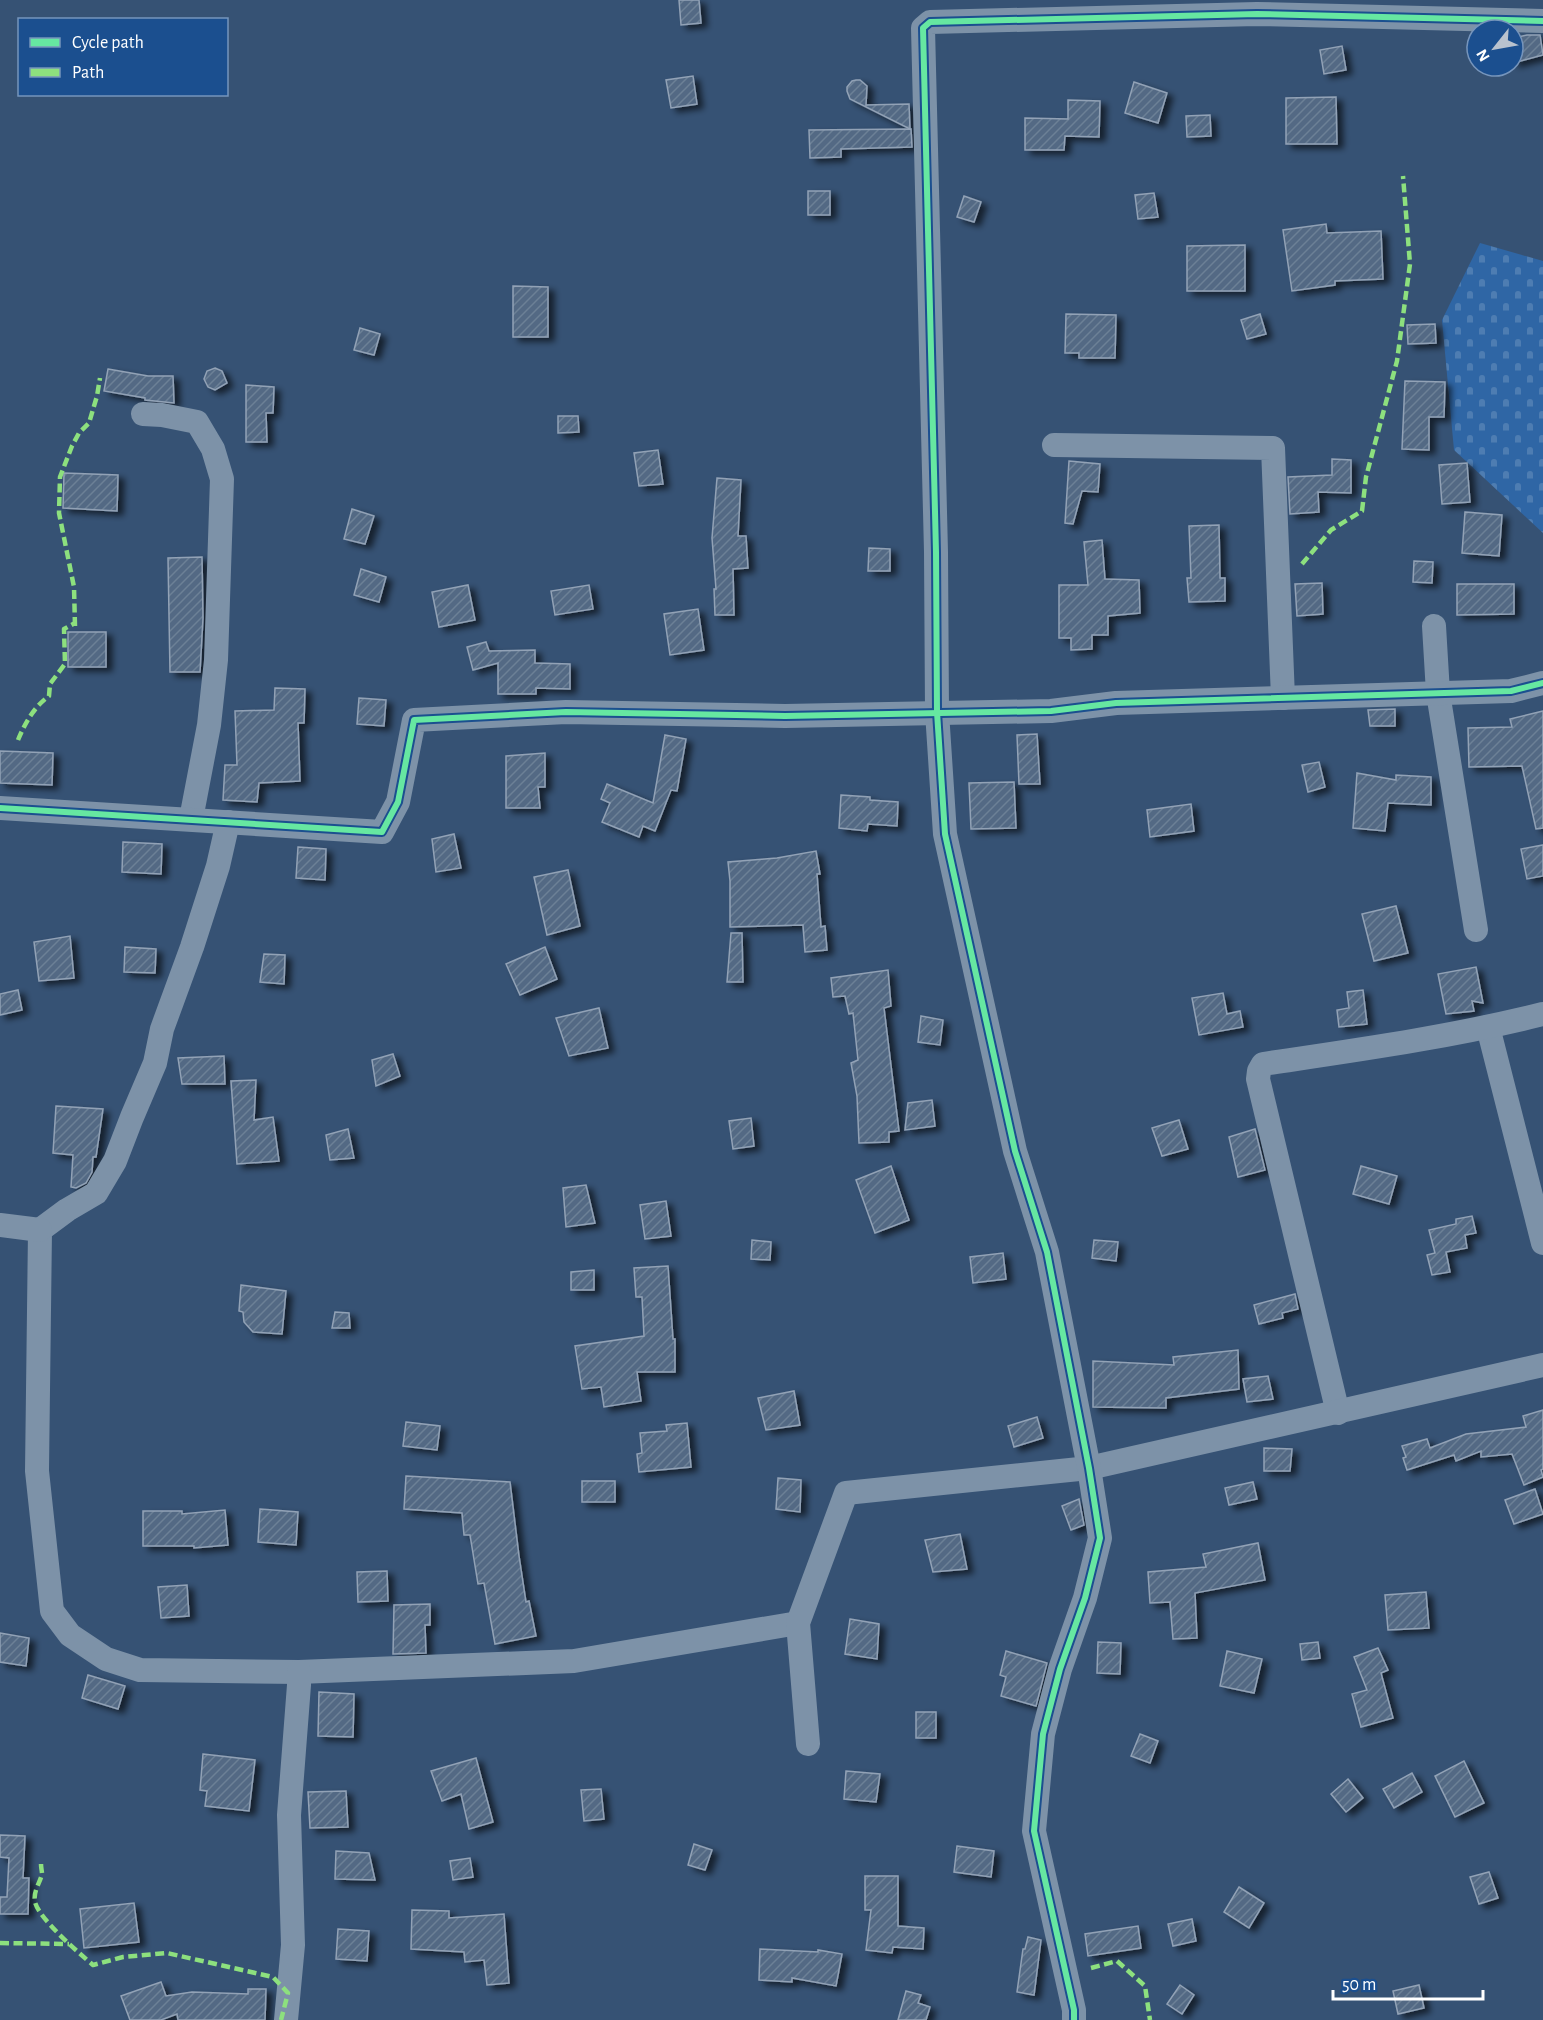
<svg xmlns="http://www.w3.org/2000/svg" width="1543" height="2020" viewBox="0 0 1543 2020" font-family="'Alegreya Sans',sans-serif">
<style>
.cemetery{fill:url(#cemetery-stones)}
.building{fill:url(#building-hatch);stroke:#92a2b6;stroke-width:1.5;filter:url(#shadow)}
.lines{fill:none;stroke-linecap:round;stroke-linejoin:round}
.street{stroke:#7d92a8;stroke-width:24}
.quiet{stroke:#8de07e;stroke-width:4.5;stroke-dasharray:9 4.5;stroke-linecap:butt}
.cycleway-casing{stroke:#1b4f8f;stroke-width:10}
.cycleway{stroke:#66e7a1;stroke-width:6}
</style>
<defs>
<pattern id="cemetery-stones" width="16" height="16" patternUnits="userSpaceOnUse" patternTransform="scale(1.5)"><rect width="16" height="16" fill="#2f66a5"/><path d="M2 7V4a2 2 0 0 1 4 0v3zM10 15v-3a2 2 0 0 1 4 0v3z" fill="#4e7db2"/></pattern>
<pattern id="building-hatch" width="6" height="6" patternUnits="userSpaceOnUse" patternTransform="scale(1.5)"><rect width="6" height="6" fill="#526984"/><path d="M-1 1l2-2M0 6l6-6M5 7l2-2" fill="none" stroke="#6c8096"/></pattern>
<filter id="shadow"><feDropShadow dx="6" dy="4" stdDeviation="3" flood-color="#0009"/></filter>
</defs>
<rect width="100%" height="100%" fill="#365274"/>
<path class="cemetery" d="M1480 243 1543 261V533L1454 450 1442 320Z"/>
<g class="building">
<path d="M679 0H699L701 23 681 25Z"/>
<path d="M1527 35H1540L1543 55 1513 63V38Z"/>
<path d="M1342 46 1346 70 1324 74 1320 50Z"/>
<path d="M693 76 697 104 671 108 666 80Z"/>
<path d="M856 80H860L867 86 866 105 909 104 910 129 850 99 847 91V87L852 81Z"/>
<path d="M1134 82 1167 93 1158 123 1125 113Z"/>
<path d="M1336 97 1337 144H1286V98Z"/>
<path d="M1068 100 1100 101 1099 137 1065 136 1064 150H1025V118L1068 119Z"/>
<path d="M1210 115 1211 136 1187 137 1186 116Z"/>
<path d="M911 129 912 147 841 149V157L810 158 809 130Z"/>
<rect x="808" y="191" width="22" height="24"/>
<path d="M1154 193 1158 217 1138 219 1135 195Z"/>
<path d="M964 196 981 202 974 222 957 217Z"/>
<path d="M1326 224 1327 233 1381 231 1383 279 1335 281V285L1292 291 1283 230Z"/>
<path d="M1245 245V291H1187V246Z"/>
<path d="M513 286 548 287V337H513Z"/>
<path d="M1066 314 1116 315 1115 358H1079V353H1065Z"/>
<path d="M1260 314 1266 334 1247 339 1241 320Z"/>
<path d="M1435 324 1436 343 1408 344 1407 325Z"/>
<path d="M360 328 380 334 374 355 354 350Z"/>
<path d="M215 368 222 371 227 383 215 390 208 387 204 379 207 371Z"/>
<path d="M108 369 148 376H173L174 403 145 400V398L104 391Z"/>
<path d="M1405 381 1445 382 1444 417H1429V450L1402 449Z"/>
<path d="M246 385 274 387 273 413H266L267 442H246Z"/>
<path d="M558 416H578L579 432 558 433Z"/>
<path d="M658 450 663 484 639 486 634 453Z"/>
<path d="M1332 459 1351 460V493L1318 492 1319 512 1290 514 1288 477 1332 475Z"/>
<path d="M1069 461 1100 464 1098 492 1082 491 1073 524 1065 523Z"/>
<path d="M1467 463 1470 502 1442 504 1439 465Z"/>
<path d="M64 473 118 475 117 511 63 508Z"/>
<path d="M717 478 741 480 738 536H746L748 568 733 569 734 615H715L714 589H716L712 538Z"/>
<path d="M352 509 374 516 365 544 344 539Z"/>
<path d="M1465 512 1502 515 1499 556 1462 553Z"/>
<path d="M1219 525 1220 578H1225V601L1189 602 1187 578H1191L1189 526Z"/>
<path d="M1102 540 1105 579 1139 580 1140 613 1108 616V635H1092V649L1071 650V638H1059V585H1088L1084 542Z"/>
<path d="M869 548 890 549V571H868Z"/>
<path d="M202 557 203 618 200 672H170L168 558Z"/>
<path d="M1414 561 1433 562 1432 583 1413 582Z"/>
<path d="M361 569 386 577 379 602 354 595Z"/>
<path d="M1322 583 1323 614 1297 616 1295 584Z"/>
<path d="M1457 584H1514V614L1457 615Z"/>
<path d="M468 585 475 620 439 627 432 592Z"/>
<path d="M589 585 593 609 555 615 551 591Z"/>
<path d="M698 609 704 650 670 655 664 614Z"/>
<rect x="68" y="632" width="38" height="35"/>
<path d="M486 642 489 651 535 650V663L570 664V689L536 688V694H498V663L473 670 467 647Z"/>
<path d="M275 688 305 689 304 723H298L300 781 259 783 257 802 223 800 225 765H237L235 711 274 710Z"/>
<path d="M359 698 386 700 384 726 357 724Z"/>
<path d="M1395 709V726H1370L1368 710Z"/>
<path d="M1543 711V828L1536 829 1522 766 1469 767 1468 728 1512 727 1510 719Z"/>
<path d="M1037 734 1040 784H1019L1017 735Z"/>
<path d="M665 735 686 739 677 791 671 790 655 831 643 826 639 837 602 822 610 803 601 799 607 784 653 803Z"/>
<path d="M0 751 53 753 52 785 0 783Z"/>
<path d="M545 753V787H538L540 808H506V756Z"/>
<path d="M1319 762 1325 787 1308 792 1302 765Z"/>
<path d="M1357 773 1396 780V775L1431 777V805L1388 803 1385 831 1353 828Z"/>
<path d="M1014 782 1016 828 971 829 969 783Z"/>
<path d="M841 795 870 797V800L898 802 897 826 868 824 867 831 839 828Z"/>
<path d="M1191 804 1194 831 1150 837 1147 810Z"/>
<path d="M454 834 461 868 436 872 432 839Z"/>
<path d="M123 842 162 844 161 874 122 872Z"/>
<path d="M1543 845V876L1527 879 1521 849Z"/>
<path d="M298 847 326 849 325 880 296 878Z"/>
<path d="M816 851 820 874H817L821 927 825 926 827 950 805 952 803 925 730 927V881L728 862 777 858Z"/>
<path d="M568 870 580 926 547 935 534 877Z"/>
<path d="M1396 906 1408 953 1374 961 1362 914Z"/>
<path d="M731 933H742L743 982H727Z"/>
<path d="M70 936 74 978 39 981 34 942Z"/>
<path d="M125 947 156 949 155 973 124 972Z"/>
<path d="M545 947 557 979 520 995 506 964Z"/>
<path d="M264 954 285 955 284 984 260 982Z"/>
<path d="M1476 967 1483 1003 1472 1001 1474 1011 1446 1014 1438 974Z"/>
<path d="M888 970 891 1006 884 1008 899 1131 889 1132V1142L859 1143 857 1096 851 1063 858 1060 853 1013 849 1014 845 996 833 997 831 978Z"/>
<path d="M18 990 22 1010 0 1015V994Z"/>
<path d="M1363 990 1367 1024 1339 1027 1337 1010 1349 1008 1347 992Z"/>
<path d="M1223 993 1227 1014 1240 1011 1243 1027 1199 1035 1192 998Z"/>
<path d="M599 1008 608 1048 569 1056 556 1018Z"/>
<path d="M921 1016 943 1020 940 1045 918 1042Z"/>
<path d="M393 1054 400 1076 376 1086 372 1060Z"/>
<path d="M224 1056 225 1084H182L178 1058Z"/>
<path d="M256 1080 254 1120 273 1117 279 1161 237 1164 231 1081Z"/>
<path d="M932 1100 935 1126 905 1130 908 1103Z"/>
<path d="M56 1106 103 1109 96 1157H93L92 1172 86 1183 76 1188 71 1187 73 1155 53 1153Z"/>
<path d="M751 1118 754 1146 733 1149 729 1121Z"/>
<path d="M1179 1120 1188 1149 1162 1156 1152 1128Z"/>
<path d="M348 1129 354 1158 330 1160 326 1135Z"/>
<path d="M1255 1129 1265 1170 1238 1177 1229 1137Z"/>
<path d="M891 1166 909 1220 875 1233 856 1180Z"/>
<path d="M1361 1166 1397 1176 1389 1204 1353 1194Z"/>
<path d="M586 1185 595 1223 566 1227 563 1188Z"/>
<path d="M666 1201 671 1236 645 1239 640 1205Z"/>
<path d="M1472 1216 1476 1233 1465 1235 1467 1248 1446 1252 1450 1272 1432 1275 1427 1255 1435 1253 1429 1230 1456 1224V1219Z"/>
<path d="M752 1240 771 1242 770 1260 751 1259Z"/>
<path d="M1094 1240 1118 1242 1116 1261 1092 1258Z"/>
<path d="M1003 1253 1006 1279 973 1283 970 1257Z"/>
<path d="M668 1266 673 1339H675V1372H637L641 1401 604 1407 601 1387 582 1389 575 1346 644 1336 642 1297H636L634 1268Z"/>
<path d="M594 1270V1290H571V1272Z"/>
<path d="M241 1285 286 1291 282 1334 253 1332 244 1322 243 1312 239 1311Z"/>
<path d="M1295 1294 1298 1309 1282 1313 1283 1318 1259 1324 1254 1305Z"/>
<path d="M335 1312 349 1313 350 1328H332Z"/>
<path d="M1238 1350 1239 1389 1166 1398V1408L1093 1407V1361L1174 1365 1173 1357Z"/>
<path d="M1268 1376 1273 1399 1247 1402 1243 1379Z"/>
<path d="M794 1391 800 1425 766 1430 758 1398Z"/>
<path d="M1543 1410V1469L1541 1470 1543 1477 1524 1485 1512 1454 1481 1457V1451L1456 1461 1454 1455 1407 1470 1403 1458 1406 1457 1402 1446 1427 1439 1430 1448 1466 1434 1526 1427 1523 1416Z"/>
<path d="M1037 1417 1043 1438 1014 1447 1008 1426Z"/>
<path d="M406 1422 440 1426 437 1450 403 1446Z"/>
<path d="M687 1423 691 1467 639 1472 637 1454 642 1453 640 1433 667 1431 666 1425Z"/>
<path d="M1264 1448 1292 1449 1290 1471H1264Z"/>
<path d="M406 1476 510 1482 519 1556 526 1602 529 1601 536 1636 495 1644 484 1583 478 1584 470 1535H464L462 1513 404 1509Z"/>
<path d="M778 1478 801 1480 800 1512 776 1509Z"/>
<rect x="582" y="1481" width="33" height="21"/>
<path d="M1253 1482 1257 1499 1229 1505 1225 1488Z"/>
<path d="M1535 1489 1543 1514 1514 1524 1505 1500Z"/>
<path d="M1079 1499 1084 1525 1071 1530 1062 1506Z"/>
<path d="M260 1509 298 1512 296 1545 258 1542Z"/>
<path d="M225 1510 228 1545 194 1548V1546H143V1511H182V1514Z"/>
<path d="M960 1534 967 1569 933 1572 925 1540Z"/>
<path d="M1258 1543 1265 1580 1195 1593 1197 1638 1173 1639 1170 1602 1150 1603 1148 1572 1206 1567 1203 1554Z"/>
<path d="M387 1571 388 1601 358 1602 357 1572Z"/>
<path d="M187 1585 189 1616 161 1618 158 1587Z"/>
<path d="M1426 1592 1429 1628 1388 1630 1385 1595Z"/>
<path d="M430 1604V1625H425L426 1653 393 1654 394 1605Z"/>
<path d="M850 1619 879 1624 877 1659 845 1654Z"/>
<path d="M0 1633 29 1638 26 1666 0 1662Z"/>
<path d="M1098 1642 1121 1643 1120 1674 1097 1673Z"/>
<path d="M1318 1642 1320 1658 1302 1660 1300 1644Z"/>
<path d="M1378 1648 1388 1670 1381 1673 1393 1718 1361 1727 1352 1694 1367 1690 1354 1657Z"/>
<path d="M1006 1651 1047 1663 1036 1706 1001 1696 1006 1677 1000 1675Z"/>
<path d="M1227 1651 1262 1659 1254 1693 1220 1686Z"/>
<path d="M88 1675 125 1686 118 1709 82 1698Z"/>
<path d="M319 1692 354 1694 353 1737 318 1736Z"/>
<rect x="916" y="1712" width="20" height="26"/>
<path d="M1140 1734 1158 1741 1150 1763 1131 1756Z"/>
<path d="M203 1754 255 1760 249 1811 205 1806 207 1791 200 1790Z"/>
<path d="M476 1758 493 1822 469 1829 461 1794 442 1801 431 1771Z"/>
<path d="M1464 1761 1484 1803 1455 1817 1435 1776Z"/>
<path d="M846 1771 880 1774 876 1802 844 1799Z"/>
<path d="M1412 1773 1422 1792 1394 1808 1383 1789Z"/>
<path d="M1348 1779 1363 1798 1346 1812 1331 1794Z"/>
<path d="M601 1789 604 1819 584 1821 581 1790Z"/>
<path d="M346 1791 348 1827 310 1828 308 1792Z"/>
<path d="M0 1835 25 1836 23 1878H29L28 1914H0V1897H7L9 1858 0 1857Z"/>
<path d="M694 1844 712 1850 705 1870 688 1865Z"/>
<path d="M957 1846 994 1851 991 1877 954 1872Z"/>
<path d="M336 1851 369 1853 375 1880 335 1879Z"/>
<path d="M470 1858 473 1877 453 1880 450 1861Z"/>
<path d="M1489 1872 1498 1898 1479 1904 1470 1877Z"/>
<path d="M865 1876H898V1926L924 1928 923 1949 893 1947 892 1953 866 1950 871 1910H865Z"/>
<path d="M1239 1887 1264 1903 1249 1928 1224 1912Z"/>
<path d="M134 1903 139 1942 84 1948 80 1909Z"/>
<path d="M412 1910 449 1911V1918L504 1914 509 1983 487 1985 484 1960 465 1962 464 1952 411 1949Z"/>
<path d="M1192 1919 1196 1941 1173 1946 1168 1924Z"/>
<path d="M1138 1926 1141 1948 1088 1956 1085 1934Z"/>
<path d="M338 1929 369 1931 367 1961 336 1959Z"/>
<path d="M1028 1937 1041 1940 1034 1995 1017 1992 1023 1949H1025Z"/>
<path d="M760 1949 818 1952V1950L842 1954 836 1986 792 1978V1982L759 1980Z"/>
<path d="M161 1982 166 1996 192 1992 248 1994V1989H266L265 2020H178L177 2014 161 2020H130L121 1996Z"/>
<path d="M1180 1985 1194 1995 1182 2014 1167 2004Z"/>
<path d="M1419 1985 1424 2008 1398 2014 1393 1991Z"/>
<path d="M906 1991 921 1995 918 2003 930 2007 926 2020H898Z"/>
</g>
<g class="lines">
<g class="street">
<path d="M143 414 162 415 197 422 213 449 222 479 216 660 209 725 191 819"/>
<path d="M1054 445 1273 448 1283 698"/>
<path d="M1434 626 1438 693 1476 930"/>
<path d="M0 808 382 832 398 802 414 720 566 712 785 716 1051 711 1116 703 1511 691 1543 683"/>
<path d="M228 822 218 866 192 947 162 1029 155 1063 132 1117 115 1161 96 1193 67 1210 40 1230 37 1471 52 1611 70 1635 106 1659 140 1670 299 1672 574 1661 798 1623"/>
<path d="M1488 1027 1543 1243"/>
<path d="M0 1225 40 1230"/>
<path d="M1338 1413 1258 1079 1259 1071 1263 1064C1357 1050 1451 1037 1543 1014"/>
<path d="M808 1744 798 1623 846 1493 1089 1468 1543 1365"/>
<path d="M286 2020 293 1945 289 1815 299 1685V1672"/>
<path d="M1074 2020V2010L1034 1831 1043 1734 1060 1669 1085 1598 1100 1538 1089 1468 1047 1252 1015 1151 945 834 937 712 936 552 923 28 930 22 1257 14 1543 21"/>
</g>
<g class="quiet">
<path d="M1302 564 1331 530 1362 511 1366 477 1397 361 1410 264 1403 176"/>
<path d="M75 626 74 587 59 513 60 477 72 446 79 433 89 423 97 396 100 378"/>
<path d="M18 740C25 723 34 707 49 696L50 684 65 664 64 629 75 623"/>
<path d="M41 1864C41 1868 42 1871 42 1874 40 1883 33 1891 35 1902 39 1919 79 1953 93 1965L123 1957 167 1953 273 1977 288 1993 281 2020"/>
<path d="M0 1943 69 1944"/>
<path d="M1091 1968 1117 1961 1145 1986 1150 2020"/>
</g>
<g class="cycleway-casing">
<g id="cycleway">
<path d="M0 808 382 832 398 802 414 720 566 712 785 716 1051 711 1116 703 1511 691 1543 683"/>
<path d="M1074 2020V2010L1034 1831 1043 1734 1060 1669 1085 1598 1100 1538 1089 1468 1047 1252 1015 1151 945 834 937 712 936 552 923 28 930 22 1257 14 1543 21"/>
</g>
</g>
<use href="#cycleway" class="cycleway"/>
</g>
<rect x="18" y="18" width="210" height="78" fill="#1b4f8f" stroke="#7695bc" stroke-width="1.5"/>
<rect x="30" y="38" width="30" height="9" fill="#66e7a1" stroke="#7695bc" stroke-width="1.5"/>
<text x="72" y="48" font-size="18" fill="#ffffff">Cycle path</text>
<rect x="30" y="68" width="30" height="9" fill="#8de07e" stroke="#7695bc" stroke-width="1.5"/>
<text x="72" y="78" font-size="18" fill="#ffffff">Path</text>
<g transform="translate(1495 48) rotate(239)"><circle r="28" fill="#1b4f8f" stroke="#7695bc" stroke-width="1.5"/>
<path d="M0-4.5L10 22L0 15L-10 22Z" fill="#b9c2ce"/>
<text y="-9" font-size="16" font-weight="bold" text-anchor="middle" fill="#ffffff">N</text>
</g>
<path d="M1333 1990v9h150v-9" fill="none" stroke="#ffffff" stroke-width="3"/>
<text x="1342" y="1990" font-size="18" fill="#ffffff" stroke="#1b4f8f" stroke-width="4.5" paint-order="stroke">50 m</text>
</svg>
